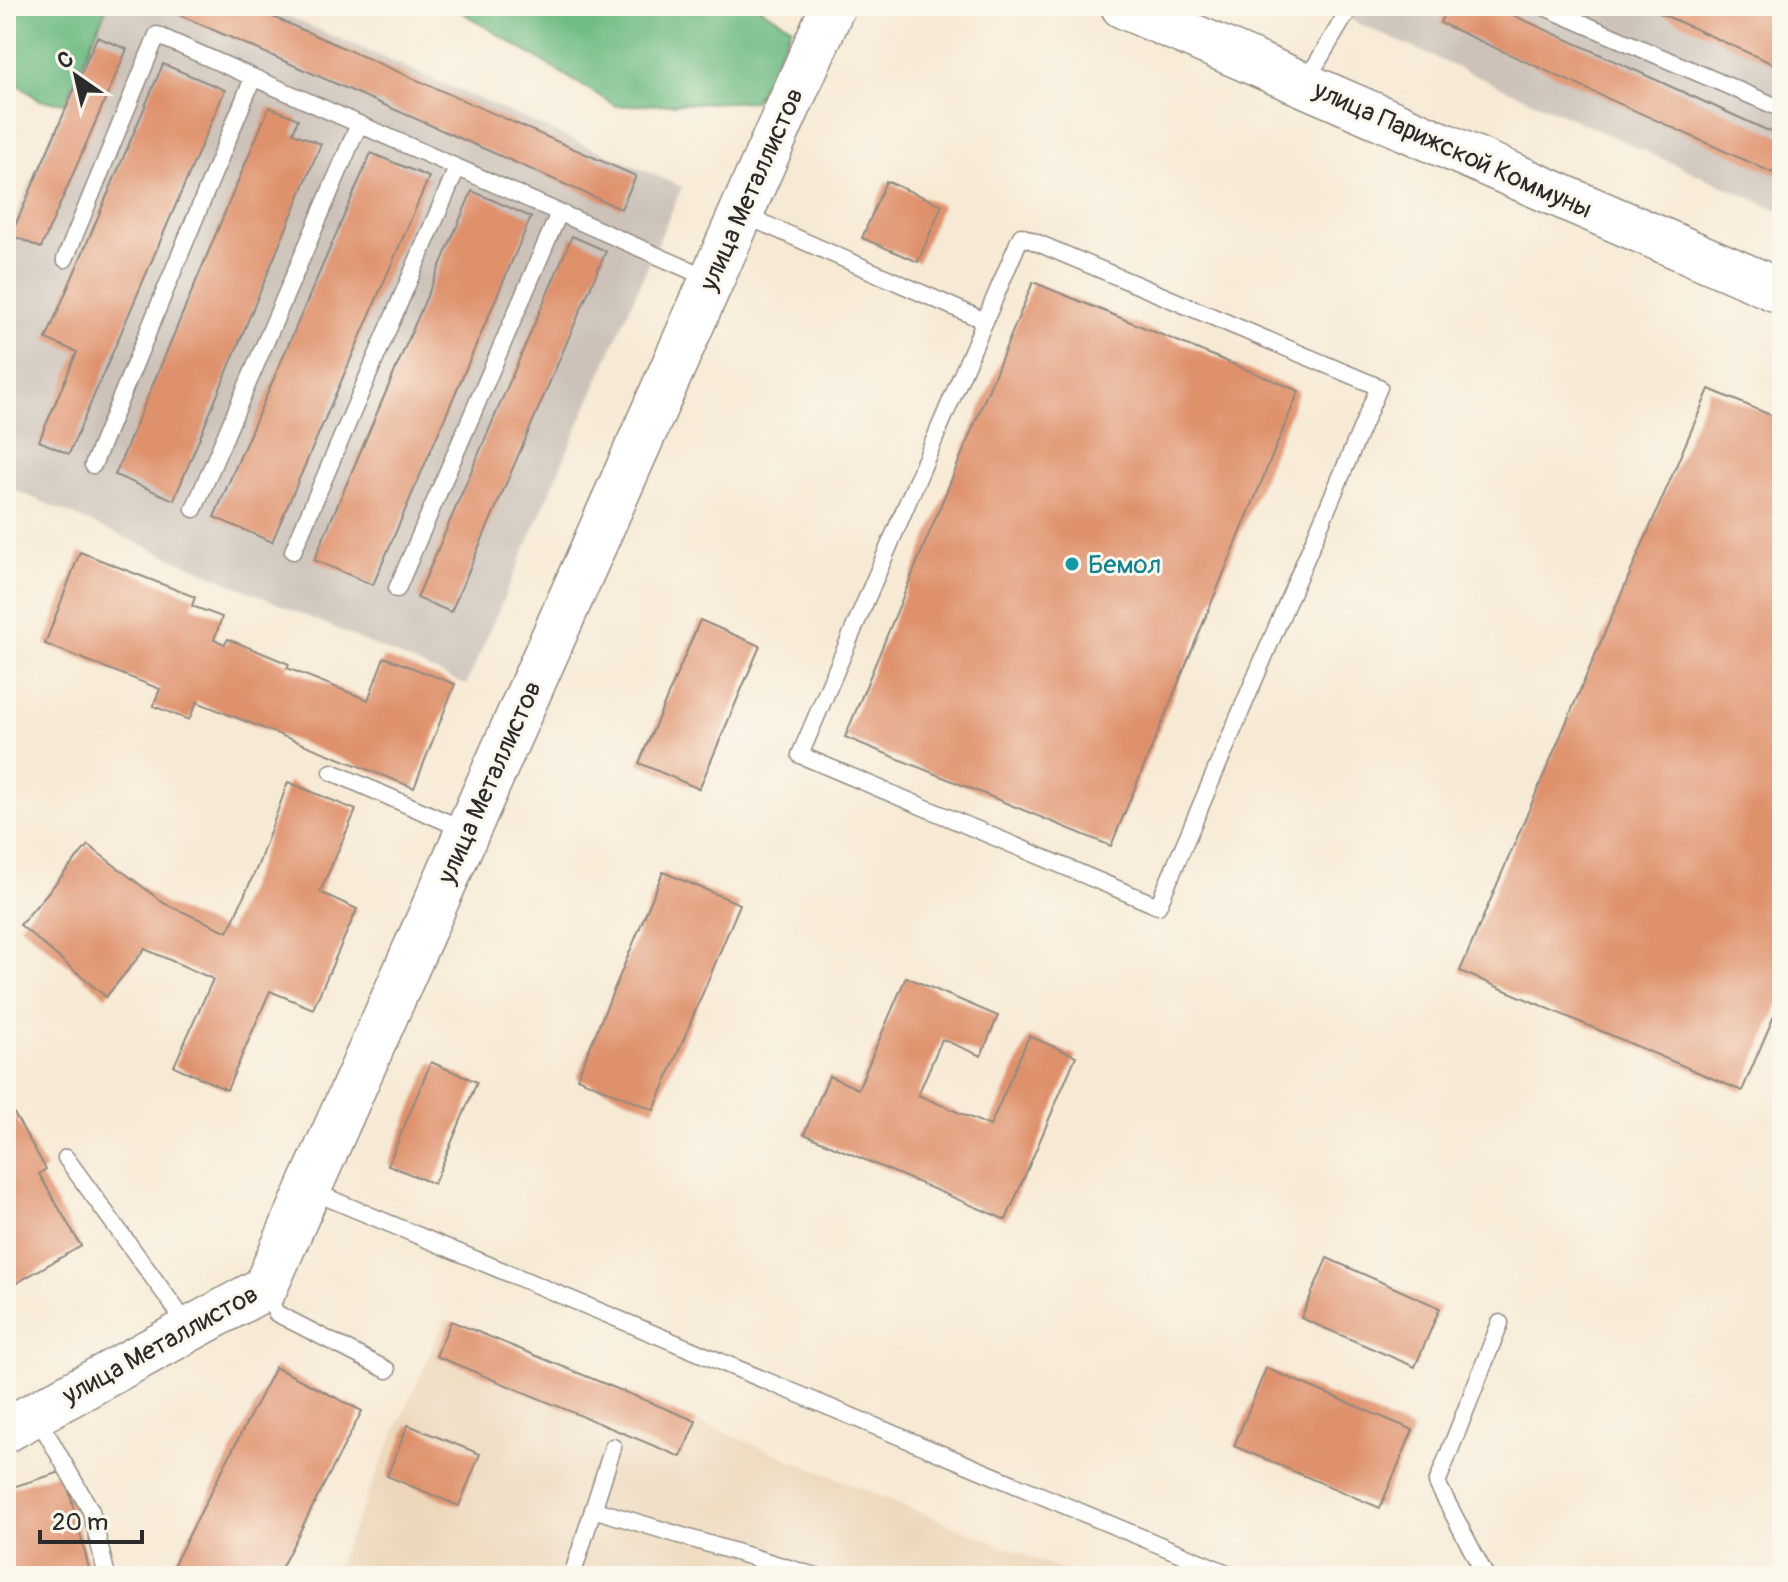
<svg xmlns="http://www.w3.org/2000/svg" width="1788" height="1582" viewBox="0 0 1788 1582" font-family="Pangolin,sans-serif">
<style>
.built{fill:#edd7bb}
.industrial{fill:#ccc2b9}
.forest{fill:#70bc84;stroke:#4e7458;stroke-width:2}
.building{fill:#df916c}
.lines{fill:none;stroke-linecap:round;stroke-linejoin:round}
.lane-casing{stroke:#918a80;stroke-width:19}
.secondary-casing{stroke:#918a80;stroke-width:47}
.lane{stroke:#fff;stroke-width:16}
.secondary{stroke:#fff;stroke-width:44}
.culture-dot{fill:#0f9aa8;stroke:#fbf7ec;stroke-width:3}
.labels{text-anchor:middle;stroke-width:6;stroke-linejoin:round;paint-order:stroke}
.street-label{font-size:26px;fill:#2b2b2b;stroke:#fbf7ec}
.culture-label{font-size:26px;fill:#0d838f;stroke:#fbf7ec;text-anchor:start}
</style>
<rect width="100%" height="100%" fill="#fbf7ec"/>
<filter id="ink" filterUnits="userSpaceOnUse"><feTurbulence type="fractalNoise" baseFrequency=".0125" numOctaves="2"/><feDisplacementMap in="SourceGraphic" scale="16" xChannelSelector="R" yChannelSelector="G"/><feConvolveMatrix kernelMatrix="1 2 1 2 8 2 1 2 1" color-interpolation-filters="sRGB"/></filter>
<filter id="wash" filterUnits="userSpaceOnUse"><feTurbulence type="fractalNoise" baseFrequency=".006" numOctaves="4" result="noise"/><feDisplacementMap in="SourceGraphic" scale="32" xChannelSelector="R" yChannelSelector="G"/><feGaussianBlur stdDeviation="1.8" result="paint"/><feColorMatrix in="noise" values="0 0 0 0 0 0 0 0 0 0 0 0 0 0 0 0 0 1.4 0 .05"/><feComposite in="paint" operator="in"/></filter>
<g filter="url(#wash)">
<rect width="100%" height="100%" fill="#f7ead5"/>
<path class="built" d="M445 1319 1077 1576H332Z"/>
<g class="industrial">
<path d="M107 6H264L682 187 466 685 6 486V238Z"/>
<path d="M1319 6H1782V212Z"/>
</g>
<g class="forest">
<path d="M6 6H107L65 103 39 100 6 75Z"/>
<path d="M444 6H756L792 27 755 101 616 106 453 7Z"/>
</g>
<g id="blocks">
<g class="building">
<path d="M159 6H248L636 176 621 209Z"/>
<path d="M1447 6H1493L1782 137V177L1440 23Z"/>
<path d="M1644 6H1782V68Z"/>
<path d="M97 37 127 49 41 248 11 235Z"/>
<path d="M163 64 225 90 69 454 39 441 77 352 46 339Z"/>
<path d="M269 107 298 119 293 133 321 144 174 500 115 475Z"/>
<path d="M371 153 429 177 272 542 214 517Z"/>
<path d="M886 181 942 205 918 262 862 238Z"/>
<path d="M472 191 531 217 373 585 314 560Z"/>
<path d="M572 236 606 251 451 612 417 598Z"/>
<path d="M1033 282 1299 391 1111 846 845 737Z"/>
<path d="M1709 389 1782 420V997L1742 1091 1460 971Z"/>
<path d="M80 552 195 597 192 606 222 617 214 640 225 644 228 639 260 652 289 664 287 668 368 700 384 657 455 684 414 788 197 702 189 720 153 706 160 689 45 644Z"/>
<path d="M700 620 760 646 699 789 639 763Z"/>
<path d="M288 782 356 810 320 892 357 909 313 1009 270 991 227 1090 174 1066 213 979 145 949 106 997 20 925 88 845 165 904 228 932 258 865Z"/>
<path d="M663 872 740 904 654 1110 577 1078Z"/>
<path d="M906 977 998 1016 981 1056 942 1039 918 1095 990 1126 1029 1036 1076 1056 1006 1220 804 1134 829 1076 858 1089Z"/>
<path d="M431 1062 477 1082 434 1184 388 1165Z"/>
<path d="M8 1103 46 1169 39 1174 81 1246 6 1289V1104Z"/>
<path d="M1327 1258 1440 1308 1415 1367 1301 1318Z"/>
<path d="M451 1321 696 1421 681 1457 436 1356Z"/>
<path d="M275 1367 362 1411 277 1576H168Z"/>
<path d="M1266 1368 1413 1430 1380 1508 1234 1446Z"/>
<path d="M408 1425 480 1454 459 1506 387 1476Z"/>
<path d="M64 1471 91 1576H6V1489Z"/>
</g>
</g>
</g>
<g filter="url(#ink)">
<use href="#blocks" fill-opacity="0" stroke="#918a80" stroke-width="2"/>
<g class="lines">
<g class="lane-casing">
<g id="lane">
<path d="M1542 6 1782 109"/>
<path d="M1305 83 1351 6"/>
<path d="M742 214 985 321"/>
<path d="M1021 236 1379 387 1158 906 800 755Z"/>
<path d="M65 259 157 35 710 279"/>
<path d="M93 465 253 78"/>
<path d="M194 509 359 124"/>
<path d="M293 551 457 168"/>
<path d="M397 589 559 213"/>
<path d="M332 772 465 830"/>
<path d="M66 1158 189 1327"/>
<path d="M309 1190 1234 1576"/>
<path d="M265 1289 276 1313 387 1370"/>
<path d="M36 1415 91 1511 107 1576"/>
<path d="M593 1509 815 1576"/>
<path d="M572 1576 613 1447"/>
<path d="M1482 1576 1484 1573 1437 1483 1500 1323"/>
</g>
</g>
<g class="secondary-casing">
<g id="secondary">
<path d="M1123 6 1782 292"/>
<path d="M6 1430 265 1288 833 6"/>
</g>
</g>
<use href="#lane" class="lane"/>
<use href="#secondary" class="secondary"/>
</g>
</g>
<circle class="culture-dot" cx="1072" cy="564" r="8"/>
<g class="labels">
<g class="street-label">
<text transform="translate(1453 149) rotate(24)" y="9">улица Парижской Коммуны</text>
<text transform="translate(751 189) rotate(-66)" y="9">улица Металлистов</text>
<text transform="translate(489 782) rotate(-66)" y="9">улица Металлистов</text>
<text transform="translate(160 1344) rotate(-29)" y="9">улица Металлистов</text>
</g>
<g class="culture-label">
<text x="1088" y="573">Бемол</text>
</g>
</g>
<rect width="1788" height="1582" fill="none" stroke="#fbf7ec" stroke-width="32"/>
<g transform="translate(76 76) rotate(326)" stroke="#fbf7ec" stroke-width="6" paint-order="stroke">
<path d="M0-6L14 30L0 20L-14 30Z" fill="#2b2b2b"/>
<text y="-12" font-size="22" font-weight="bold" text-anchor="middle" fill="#2b2b2b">С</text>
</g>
<path d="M40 1530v12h102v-12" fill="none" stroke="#2b2b2b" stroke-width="4"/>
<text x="52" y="1530" font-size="24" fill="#2b2b2b" stroke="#fbf7ec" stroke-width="6" paint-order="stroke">20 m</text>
</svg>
